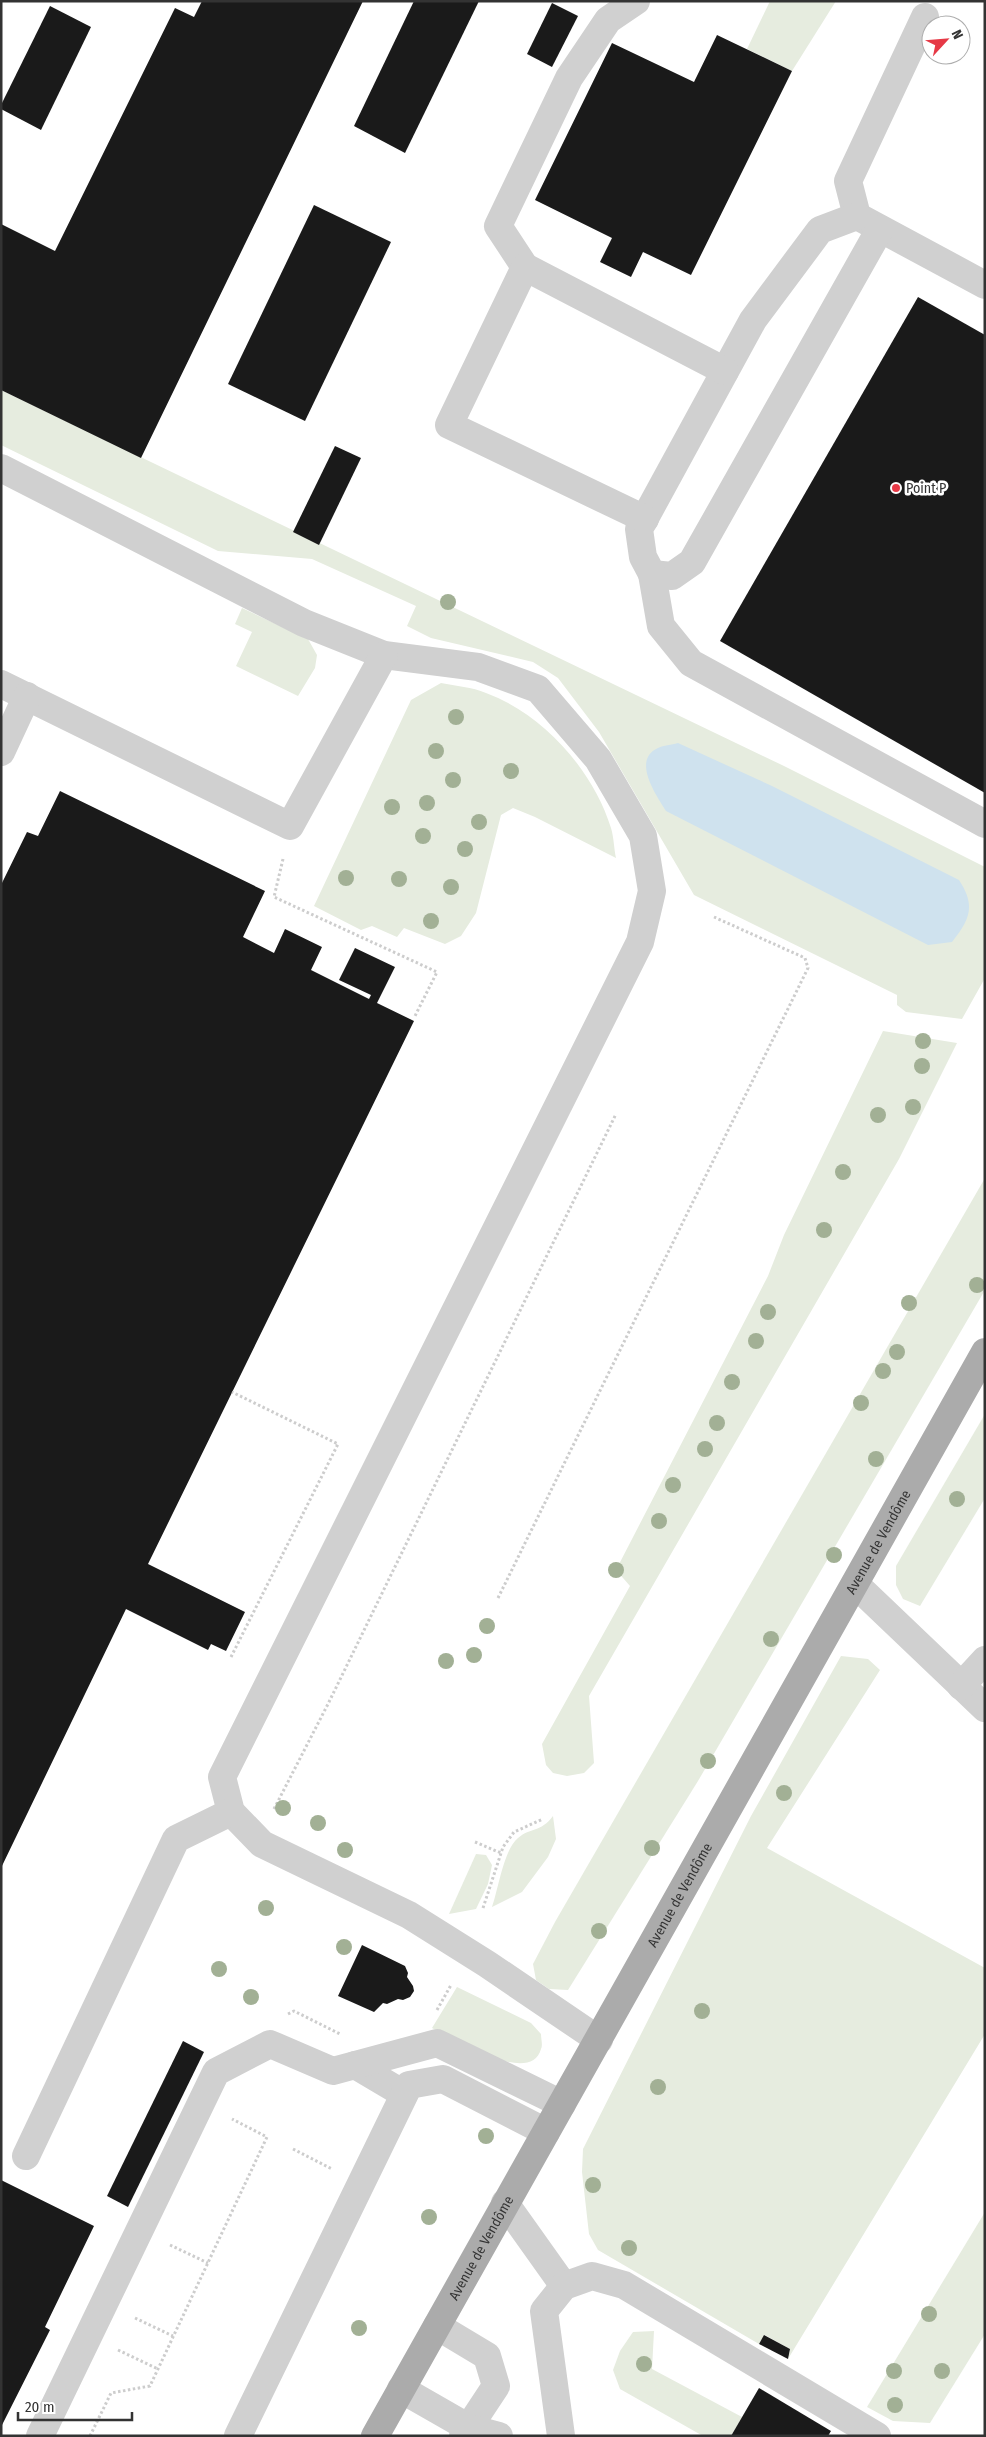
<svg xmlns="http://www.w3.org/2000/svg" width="986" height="2437" viewBox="0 0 986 2437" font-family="'Fira Sans Condensed',sans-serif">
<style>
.green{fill:#e6ecdf}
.water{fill:#cfe2ee}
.building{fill:#1a1a1a}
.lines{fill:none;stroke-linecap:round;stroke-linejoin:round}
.path{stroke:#cdcdcd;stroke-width:3;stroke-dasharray:2.5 2.5;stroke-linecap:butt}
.minor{stroke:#d0d0d0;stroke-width:28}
.major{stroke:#ababab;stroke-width:28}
.tree{fill:#a2b095}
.poi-dot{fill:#e63946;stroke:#fff;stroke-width:2}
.labels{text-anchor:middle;stroke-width:5;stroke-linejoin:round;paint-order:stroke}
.poi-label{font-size:14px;fill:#333;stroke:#fff;text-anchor:start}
.street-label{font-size:14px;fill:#333;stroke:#fff}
</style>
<rect width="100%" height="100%" fill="#fff"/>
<g class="green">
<path d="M770 1H836L792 71 747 49Z"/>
<path d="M1 390 784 766 985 867V978L962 1019 906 1012 897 1005V995L694 895 599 732 558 678 533 662 431 638 407 626 416 606 312 559 218 551 1 445Z"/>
<path d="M242 608 308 639 317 655 315 668 298 696 236 666 252 632 235 624Z"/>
<path d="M441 683C456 686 472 687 486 693 543 714 593 770 611 828 614 838 614 849 616 858L535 817 513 808 501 815 476 913 461 936 445 944 404 928 397 937 372 926 361 930 314 906 411 700Z"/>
<path d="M883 1031 957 1043 899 1159 589 1696 594 1763 584 1773 567 1776 553 1773 546 1765 542 1744 630 1586 616 1570 768 1276 784 1235Z"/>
<path d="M985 1178V1290L698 1781 568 1990 549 1989 536 1980 533 1964 555 1922Z"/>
<path d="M985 1414V1498L920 1606 903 1599 896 1585V1566Z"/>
<path d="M841 1656 868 1659 880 1670 767 1848 985 1968V2034L788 2359 790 2349 765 2335 759 2344 598 2250 589 2234 582 2172 583 2149 751 1816Z"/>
<path d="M553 1816 556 1839 548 1857 522 1892 492 1907C498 1890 504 1849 518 1838 531 1827 540 1833 553 1816Z"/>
<path d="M476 1854 486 1855 492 1865 488 1884 476 1909 449 1914Z"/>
<path d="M457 1987 531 2023 541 2034C541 2039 543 2045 541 2049 531 2087 452 2038 432 2028Z"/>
<path d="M985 2212V2334L930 2423 893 2421 867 2407Z"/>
<path d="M654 2331 652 2369 742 2417 731 2436H703L620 2389 613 2370 620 2351 633 2332Z"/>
</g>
<path class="water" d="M678 743 772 786 959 880C976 906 970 919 952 942L928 945 666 811C657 796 631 760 658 748 664 745 671 745 678 743Z"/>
<g class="building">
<path d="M202 1H363L141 458 1 390V224L55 251 175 8 194 17Z"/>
<path d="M414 1H479L405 153 354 126Z"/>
<path d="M552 3 578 16 552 67 527 54Z"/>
<path d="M50 6 91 27 41 130 1 109V105Z"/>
<path d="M717 35 792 71 691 275 643 252 631 277 600 262 612 238 535 200 612 43 694 82Z"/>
<path d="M314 205 391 242 305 421 228 384Z"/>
<path d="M918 297 985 335V793L720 641Z"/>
<path d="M335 446 361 458 319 545 293 532Z"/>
<path d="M60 791 265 891 243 937 274 953 285 929 322 947 311 970 369 999 371 995 339 980 355 948 395 967 377 1003 414 1021 148 1564 245 1612 226 1651 211 1644 208 1650 126 1609 1 1868V885L27 832 38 836Z"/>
<path d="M362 1945 405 1966 408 1973 407 1977 413 1986 414 1991 410 1997 403 2000 398 1999 387 2004 383 2003 374 2012 338 1996Z"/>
<path d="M183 2041 204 2052 128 2207 107 2196Z"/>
<path d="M1 2180 94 2226 45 2327 50 2330 1 2427Z"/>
<path d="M764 2335 790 2349 788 2359 759 2344Z"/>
<path d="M759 2388 831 2431 828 2436H731Z"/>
</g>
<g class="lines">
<g class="path">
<path d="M283 859 274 897 437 972 415 1016"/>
<path d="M498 1598 808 968 805 958 714 917"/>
<path d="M231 1657 338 1444 232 1392"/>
<path d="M274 1809 328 1704 616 1114"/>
<path d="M475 1842 501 1853"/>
<path d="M483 1908 503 1847 514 1832 543 1819"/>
<path d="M437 2010 451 1985"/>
<path d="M288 2014 294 2011 340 2034"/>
<path d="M293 2149 332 2169"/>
<path d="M170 2245 208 2263"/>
<path d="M135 2318 173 2336"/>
<path d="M118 2350 158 2369"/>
<path d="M90 2436 111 2393 150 2386 267 2137 232 2119"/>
</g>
<g class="minor">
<path d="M925 17 848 181 857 216 985 285"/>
<path d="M857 216 820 230 753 320 639 529 643 557 652 574 672 576 692 562 880 229"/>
<path d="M525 267 498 226 569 78 608 20 636 1"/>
<path d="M1 468 304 623 384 655 478 667 538 689 598 759 643 836 652 891 640 942 222 1777 231 1812 262 1844 409 1915 487 1964 599 2040"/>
<path d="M645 519 449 425 525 267 725 371"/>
<path d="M652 574 661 626 691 663 985 824"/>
<path d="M1 684 290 826 384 655"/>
<path d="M1 752 27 696"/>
<path d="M855 1584 985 1708"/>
<path d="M961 1686 985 1660"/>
<path d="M355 2065 404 2094"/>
<path d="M26 2156 176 1839 231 1812"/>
<path d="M505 2203 564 2286"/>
<path d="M437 2326 487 2356 496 2386 463 2436"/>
<path d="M401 2389 469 2428 499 2436"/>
<path d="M40 2436 216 2072 270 2044 333 2071 437 2043 562 2104"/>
<path d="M238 2436 409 2085 443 2079 546 2132"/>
<path d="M561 2436 544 2311 564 2286 592 2276 624 2285 877 2436"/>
</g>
<path class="major" id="s1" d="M375 2436 985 1352"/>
</g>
<g class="tree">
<circle cx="448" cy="602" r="8"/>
<circle cx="456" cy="717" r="8"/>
<circle cx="436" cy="751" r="8"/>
<circle cx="511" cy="771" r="8"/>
<circle cx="453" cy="780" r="8"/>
<circle cx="427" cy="803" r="8"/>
<circle cx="392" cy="807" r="8"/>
<circle cx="479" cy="822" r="8"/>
<circle cx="423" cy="836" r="8"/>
<circle cx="465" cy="849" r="8"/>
<circle cx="346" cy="878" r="8"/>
<circle cx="399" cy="879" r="8"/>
<circle cx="451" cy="887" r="8"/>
<circle cx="431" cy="921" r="8"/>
<circle cx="923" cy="1041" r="8"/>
<circle cx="922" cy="1066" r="8"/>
<circle cx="913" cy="1107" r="8"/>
<circle cx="878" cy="1115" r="8"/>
<circle cx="843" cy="1172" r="8"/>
<circle cx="824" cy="1230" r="8"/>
<circle cx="977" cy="1285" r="8"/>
<circle cx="909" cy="1303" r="8"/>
<circle cx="768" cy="1312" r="8"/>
<circle cx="756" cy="1341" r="8"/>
<circle cx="897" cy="1352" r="8"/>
<circle cx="883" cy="1371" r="8"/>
<circle cx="732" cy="1382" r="8"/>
<circle cx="861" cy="1403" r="8"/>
<circle cx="717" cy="1423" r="8"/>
<circle cx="705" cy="1449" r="8"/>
<circle cx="876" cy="1459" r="8"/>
<circle cx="673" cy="1485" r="8"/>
<circle cx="957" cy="1499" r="8"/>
<circle cx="659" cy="1521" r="8"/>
<circle cx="834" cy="1555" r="8"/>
<circle cx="616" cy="1570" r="8"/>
<circle cx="487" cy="1626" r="8"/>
<circle cx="771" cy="1639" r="8"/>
<circle cx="474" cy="1655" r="8"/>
<circle cx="446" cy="1661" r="8"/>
<circle cx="708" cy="1761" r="8"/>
<circle cx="784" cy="1793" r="8"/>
<circle cx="283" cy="1808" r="8"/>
<circle cx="318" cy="1823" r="8"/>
<circle cx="652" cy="1848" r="8"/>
<circle cx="345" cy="1850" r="8"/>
<circle cx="266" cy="1908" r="8"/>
<circle cx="599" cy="1931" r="8"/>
<circle cx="344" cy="1947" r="8"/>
<circle cx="219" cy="1969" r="8"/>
<circle cx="251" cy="1997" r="8"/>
<circle cx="702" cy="2011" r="8"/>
<circle cx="658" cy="2087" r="8"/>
<circle cx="486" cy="2136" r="8"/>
<circle cx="593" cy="2185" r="8"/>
<circle cx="429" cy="2217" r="8"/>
<circle cx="629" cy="2248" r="8"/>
<circle cx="929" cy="2314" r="8"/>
<circle cx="359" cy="2328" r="8"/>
<circle cx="644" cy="2364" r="8"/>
<circle cx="894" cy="2371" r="8"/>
<circle cx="942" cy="2371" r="8"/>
<circle cx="895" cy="2405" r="8"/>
</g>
<circle class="poi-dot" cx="896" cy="488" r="5"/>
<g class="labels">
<g class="poi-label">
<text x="906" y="493">Point P</text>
</g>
<g class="street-label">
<text dy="5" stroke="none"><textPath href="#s1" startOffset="1026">Avenue de Vendôme</textPath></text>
<text dy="5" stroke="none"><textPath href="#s1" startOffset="621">Avenue de Vendôme</textPath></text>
<text dy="5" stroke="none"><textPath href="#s1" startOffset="216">Avenue de Vendôme</textPath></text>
</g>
</g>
<rect width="986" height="2437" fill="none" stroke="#333333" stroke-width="5"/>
<g transform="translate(946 40) rotate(64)"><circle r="24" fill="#ffffff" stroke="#adadad"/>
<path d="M0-4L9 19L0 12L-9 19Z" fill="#e63946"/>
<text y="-8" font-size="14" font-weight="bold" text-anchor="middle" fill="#333333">N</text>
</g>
<path d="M18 2412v8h114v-8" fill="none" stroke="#333333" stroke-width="2.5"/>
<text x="25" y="2412" font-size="15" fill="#333333" stroke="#ffffff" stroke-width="4" paint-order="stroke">20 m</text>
</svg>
